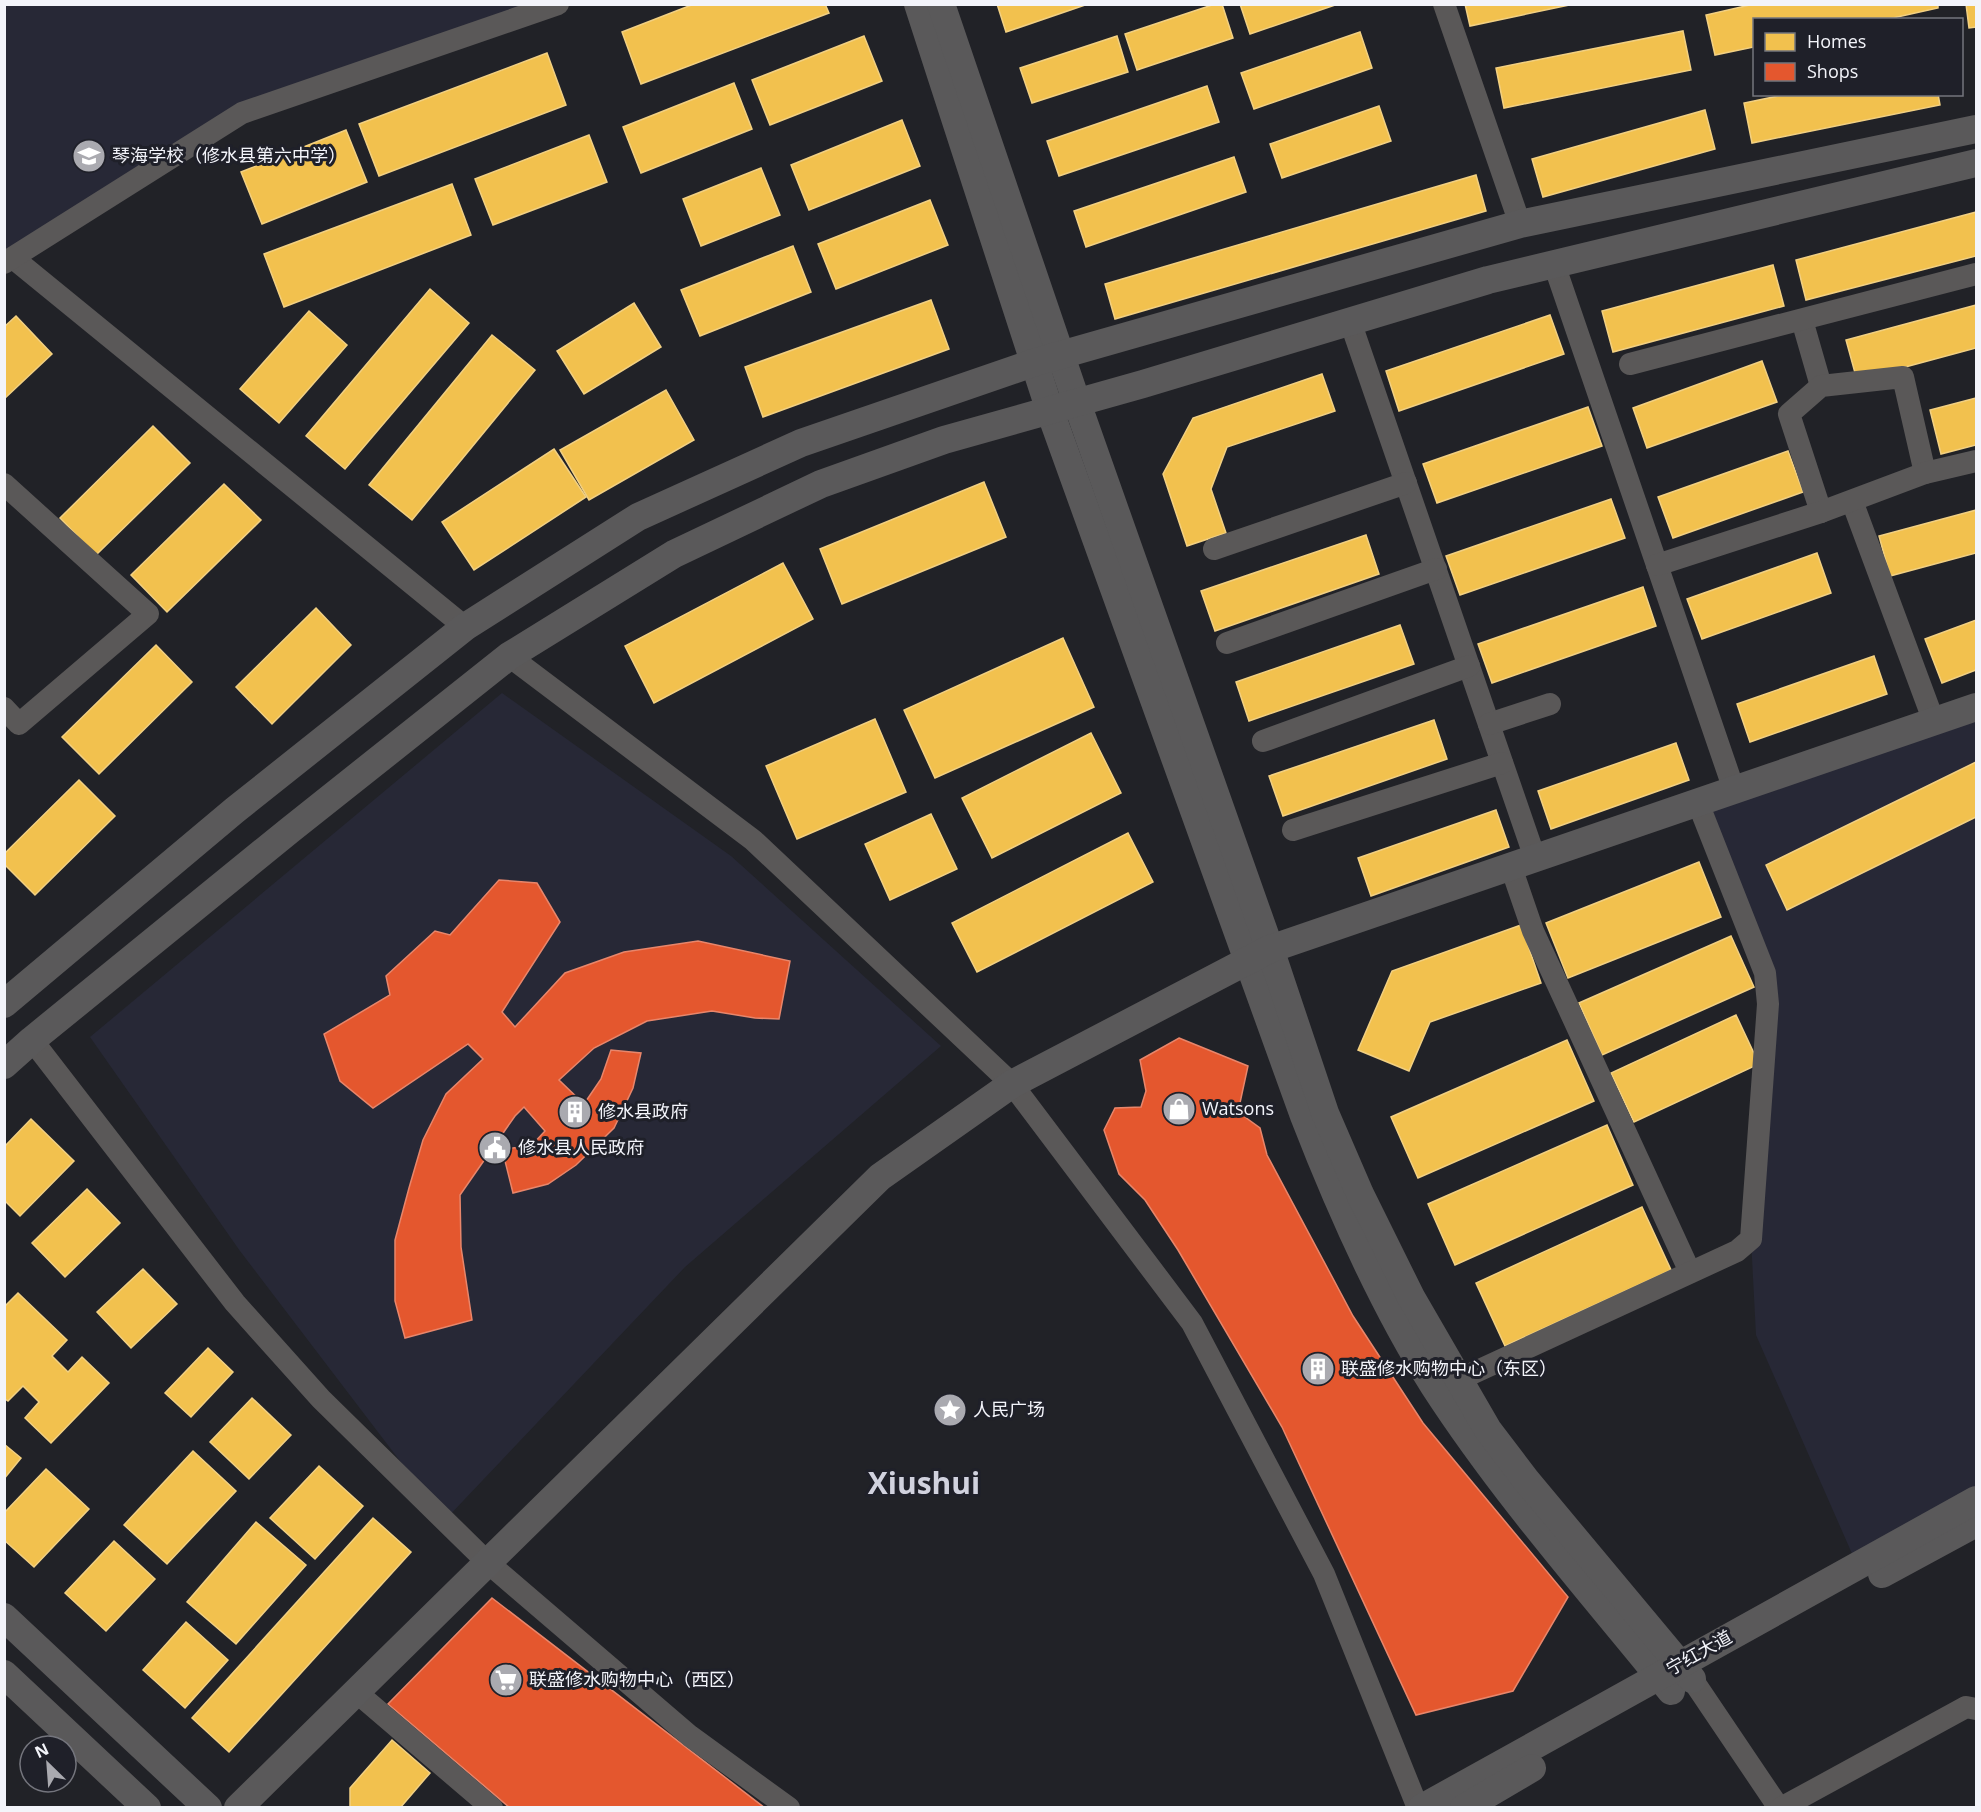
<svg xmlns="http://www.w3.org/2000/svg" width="1981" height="1812" viewBox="0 0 1981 1812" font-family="'Open Sans','Noto Sans SC',sans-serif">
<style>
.built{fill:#272836}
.homes{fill:#f2c14e;stroke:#f2d082;stroke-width:1.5}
.shops{fill:#e4572e;stroke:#e8866b;stroke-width:1.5}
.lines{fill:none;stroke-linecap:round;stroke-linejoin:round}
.minor{stroke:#5a5858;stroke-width:22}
.major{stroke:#5a595a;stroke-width:28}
.labels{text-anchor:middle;stroke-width:6;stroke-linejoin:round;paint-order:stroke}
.poi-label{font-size:18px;fill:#f3f4fa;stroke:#1f2029;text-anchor:start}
.street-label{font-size:18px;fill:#f3f4fa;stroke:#1f2029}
.town-label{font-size:30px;font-weight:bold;fill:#d1d2de;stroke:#1f2029}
</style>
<rect width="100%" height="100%" fill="#212227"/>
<g class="built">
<path d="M5 5H558L242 113 5 263Z"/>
<path d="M502 693 731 856 941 1046 685 1267 445 1520 240 1251 90 1037Z"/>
<path d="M1976 707V1500L1857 1565 1756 1335 1751 1239 1768 1004 1698 803Z"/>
</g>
<g class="homes">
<path d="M694 4H825L829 13 641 84 622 32Z"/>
<path d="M997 4H1088L1006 32Z"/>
<path d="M1215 4H1222L1233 38 1137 70 1125 34Z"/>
<path d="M1240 4H1338L1250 34Z"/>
<path d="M1465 4H1574L1470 26Z"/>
<path d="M1754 4H1938V8L1884 20H1754V47L1715 55 1706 15Z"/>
<path d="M1966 4H1976V27L1969 28Z"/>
<path d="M1683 31 1691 70 1504 108 1496 68Z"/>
<path d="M1360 32 1372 68 1254 109 1241 73Z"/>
<path d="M864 36 882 81 770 125 752 80Z"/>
<path d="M1117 36 1128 72 1032 103 1020 68Z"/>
<path d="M547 53 566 105 379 176 359 124Z"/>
<path d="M734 83 752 129 641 173 623 127Z"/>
<path d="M1207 86 1219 122 1059 176 1047 141Z"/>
<path d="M1788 94H1938L1940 105 1752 143 1744 103Z"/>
<path d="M1379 106 1391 141 1282 178 1270 144Z"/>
<path d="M1705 110 1715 149 1543 197 1532 159Z"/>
<path d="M902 120 920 166 809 210 791 165Z"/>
<path d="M346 130 367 182 262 224 241 172Z"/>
<path d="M589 135 607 182 493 225 475 179Z"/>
<path d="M1234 157 1246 192 1086 247 1074 211Z"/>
<path d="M761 168 780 215 701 246 683 199Z"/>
<path d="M1476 175 1486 211 1115 319 1105 284Z"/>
<path d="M452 184 471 235 284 307 264 254Z"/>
<path d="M930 200 948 245 836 289 818 244Z"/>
<path d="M1976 212V256L1806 300 1796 260Z"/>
<path d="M793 246 811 292 700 336 681 290Z"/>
<path d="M1773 265 1784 306 1613 352 1602 311Z"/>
<path d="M430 289 469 323 345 469 306 436Z"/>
<path d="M931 300 949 349 763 417 745 367Z"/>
<path d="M634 303 661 347 584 394 557 351Z"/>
<path d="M1976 305V348L1857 380 1846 340Z"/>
<path d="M309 311 347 345 279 423 240 389Z"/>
<path d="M1550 315 1564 354 1399 411 1386 371Z"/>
<path d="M16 316 52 354 4 399V327Z"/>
<path d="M492 335 535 370 412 520 369 485Z"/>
<path d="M1762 361 1777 402 1647 448 1633 408Z"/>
<path d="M1322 374 1335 411 1227 447 1211 489 1226 533 1187 546 1163 474 1193 418Z"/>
<path d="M666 390 694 440 589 500 560 450Z"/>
<path d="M1976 398V445L1941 454 1930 410Z"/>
<path d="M1588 407 1602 446 1437 503 1423 464Z"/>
<path d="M153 426 190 463 96 555 60 518Z"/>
<path d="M554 449 586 497 474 570 442 522Z"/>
<path d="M1788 451 1803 492 1673 538 1658 497Z"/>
<path d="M984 482 1006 537 842 604 820 549Z"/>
<path d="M224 484 261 520 167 612 131 575Z"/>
<path d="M1611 499 1625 538 1460 595 1446 556Z"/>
<path d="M1976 510V553L1890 576 1879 536Z"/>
<path d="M1366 535 1379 574 1215 631 1201 591Z"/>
<path d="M1817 553 1831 593 1702 639 1687 599Z"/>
<path d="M783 563 813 619 654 703 625 646Z"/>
<path d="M1643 587 1656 626 1492 683 1478 644Z"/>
<path d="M316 608 351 645 272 724 236 687Z"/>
<path d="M1976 620V670L1942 683 1925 639Z"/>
<path d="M1400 625 1414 664 1249 721 1236 682Z"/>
<path d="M1063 638 1094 707 935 778 904 710Z"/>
<path d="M156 645 192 682 99 774 62 737Z"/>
<path d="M1874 656 1887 694 1750 742 1737 704Z"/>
<path d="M875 719 906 792 797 839 766 766Z"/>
<path d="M1434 720 1447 759 1283 816 1269 776Z"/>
<path d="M1091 733 1121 793 992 858 962 798Z"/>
<path d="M1676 743 1689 780 1551 829 1538 791Z"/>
<path d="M1976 762V817L1787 910 1766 865Z"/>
<path d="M79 780 115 816 35 895 4 864V854Z"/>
<path d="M1496 810 1509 847 1371 896 1358 858Z"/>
<path d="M931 814 957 869 890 900 865 844Z"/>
<path d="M1128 833 1153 882 977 972 952 923Z"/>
<path d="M1699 862 1721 917 1568 978 1546 923Z"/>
<path d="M1521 925 1541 983 1430 1022 1409 1071 1358 1050 1392 971Z"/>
<path d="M1731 936 1754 987 1602 1055 1579 1003Z"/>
<path d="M1736 1015 1759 1064 1634 1122 1611 1073Z"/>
<path d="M1567 1040 1594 1101 1418 1178 1391 1117Z"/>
<path d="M31 1119 74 1161 20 1216 4 1200V1147Z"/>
<path d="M1607 1125 1633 1185 1455 1265 1428 1204Z"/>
<path d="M87 1189 120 1223 65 1277 32 1243Z"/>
<path d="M1642 1207 1671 1270 1505 1346 1476 1283Z"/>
<path d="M143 1269 177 1304 131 1348 97 1312Z"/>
<path d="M18 1293 67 1340 52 1356 68 1372 82 1357 109 1383 51 1443 25 1418 39 1402 23 1386 8 1401 4 1398V1307Z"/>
<path d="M208 1348 233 1372 191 1417 165 1393Z"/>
<path d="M252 1398 291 1435 249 1479 210 1442Z"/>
<path d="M4 1444 21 1458 4 1479Z"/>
<path d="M193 1451 236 1491 167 1564 124 1525Z"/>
<path d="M319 1466 363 1506 315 1559 270 1518Z"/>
<path d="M46 1469 89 1509 34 1567 4 1540V1513Z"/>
<path d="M373 1518 411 1552 229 1752 192 1718Z"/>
<path d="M256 1522 306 1565 236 1644 187 1602Z"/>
<path d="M114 1541 155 1579 106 1631 65 1593Z"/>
<path d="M186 1622 228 1660 185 1708 143 1670Z"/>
<path d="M392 1740 430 1773 400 1808H350V1788Z"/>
</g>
<g class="shops">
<path d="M499 880 537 883 560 922 502 1012 515 1027 565 973 624 952 698 941 790 961 779 1019 755 1018 712 1011 647 1021 594 1048 559 1080 584 1104 601 1079 611 1050 641 1053 633 1088 614 1128 576 1165 548 1184 513 1193 502 1149 531 1146 545 1131 524 1107 515 1116 460 1195 461 1247 472 1320 405 1338 395 1301V1240L409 1188 423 1140 446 1094 483 1059 468 1044 373 1108 340 1081 324 1034 390 995 386 976 435 931 450 935Z"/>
<path d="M1179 1038 1248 1066 1238 1112 1260 1128 1267 1155 1353 1316 1423 1423 1568 1597 1513 1691 1416 1715 1282 1427 1178 1250 1145 1200 1119 1174 1104 1130 1115 1108 1141 1107 1146 1091 1140 1060Z"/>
<path d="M492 1598 765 1808H510L388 1704Z"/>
</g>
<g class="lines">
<g class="minor">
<path d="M1444 4 1520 224"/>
<path d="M13 258 465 627"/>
<path d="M4 263 242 113 558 4"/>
<path d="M1554 264 1734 790"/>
<path d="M1802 320 1821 386"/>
<path d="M1350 321 1535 858"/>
<path d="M1630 364 1976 274"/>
<path d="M4 484 148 614 19 724 4 708"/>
<path d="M1852 501 1934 722"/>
<path d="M1821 512 1789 414 1821 386 1903 377 1925 473"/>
<path d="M1214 549 1406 483"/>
<path d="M1657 565 1821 512 1925 473 1976 461"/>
<path d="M1227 643 1436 569"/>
<path d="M509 656 753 840 1012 1084 1192 1323 1324 1574 1418 1808"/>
<path d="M1489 724 1550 704"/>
<path d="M1263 741 1469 666"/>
<path d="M1293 830 1502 763"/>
<path d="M1511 867 1533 931 1690 1272"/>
<path d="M32 1040 235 1303 321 1399 487 1562 690 1736 789 1808"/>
<path d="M1444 1383 1458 1380 1737 1251 1751 1239 1768 1004 1765 973 1698 803"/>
<path d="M1692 1679 1779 1808"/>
<path d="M355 1691 492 1808"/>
<path d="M1781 1808 1966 1707 1976 1709"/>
</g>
<g class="major">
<path d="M918 4 1050 411 1304 1116C1340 1209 1381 1302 1434 1386 1504 1494 1590 1591 1671 1691"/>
<path d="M941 4 1077 403 1270 949 1325 1113 1360 1194 1411 1297 1488 1430 1526 1480 1692 1679"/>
<path d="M4 1004 235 810 465 627 638 517 801 443 1036 362 1520 224 1976 129"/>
<path d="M4 1065 32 1040 290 830 509 656 674 554 821 484 944 440 1143 384 1488 280 1976 163"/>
<path d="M1882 1574 1976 1523"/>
<path d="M4 1617 208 1808"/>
<path d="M4 1674 147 1808"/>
<path d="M238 1808 880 1177 1012 1084 1270 949 1976 707"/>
<path d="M1422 1808 1976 1500"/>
<path d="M1464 1808 1532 1768"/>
</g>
</g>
<defs>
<g id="school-disc" transform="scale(1.725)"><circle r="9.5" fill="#aaaab0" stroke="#1f2029"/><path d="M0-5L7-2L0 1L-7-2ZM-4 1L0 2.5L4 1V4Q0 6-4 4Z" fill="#fff"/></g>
<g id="shop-disc" transform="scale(1.725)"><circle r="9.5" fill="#aaaab0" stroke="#1f2029"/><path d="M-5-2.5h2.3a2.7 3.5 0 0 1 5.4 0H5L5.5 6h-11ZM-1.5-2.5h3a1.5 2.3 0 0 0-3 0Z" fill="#fff"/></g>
<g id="building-disc" transform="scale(1.725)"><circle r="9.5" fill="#aaaab0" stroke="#1f2029"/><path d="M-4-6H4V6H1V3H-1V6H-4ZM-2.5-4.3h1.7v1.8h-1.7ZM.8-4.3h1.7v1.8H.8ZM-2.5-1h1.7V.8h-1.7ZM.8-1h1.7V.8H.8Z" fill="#fff"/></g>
<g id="civic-disc" transform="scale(1.725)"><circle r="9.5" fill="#aaaab0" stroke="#1f2029"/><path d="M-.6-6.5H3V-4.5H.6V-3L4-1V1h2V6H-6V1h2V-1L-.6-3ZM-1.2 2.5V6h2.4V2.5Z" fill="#fff"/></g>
<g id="sight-disc" transform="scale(1.725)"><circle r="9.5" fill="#aaaab0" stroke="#1f2029"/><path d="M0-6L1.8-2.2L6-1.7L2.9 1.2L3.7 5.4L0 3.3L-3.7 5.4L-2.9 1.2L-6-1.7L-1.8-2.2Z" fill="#fff"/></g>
<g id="supermarket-disc" transform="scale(1.725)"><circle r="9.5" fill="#aaaab0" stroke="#1f2029"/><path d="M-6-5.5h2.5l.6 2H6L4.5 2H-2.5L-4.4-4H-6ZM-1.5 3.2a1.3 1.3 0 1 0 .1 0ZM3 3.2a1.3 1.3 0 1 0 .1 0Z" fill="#fff"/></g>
</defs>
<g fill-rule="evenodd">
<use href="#school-disc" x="89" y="156"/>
<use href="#shop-disc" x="1179" y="1109"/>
<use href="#building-disc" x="575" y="1112"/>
<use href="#civic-disc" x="495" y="1148"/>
<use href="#building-disc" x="1318" y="1369"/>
<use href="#sight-disc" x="950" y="1410"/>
<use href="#supermarket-disc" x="506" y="1680"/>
</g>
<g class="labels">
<g class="poi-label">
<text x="112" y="162">琴海学校（修水县第六中学）</text>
<text x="1202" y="1115">Watsons</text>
<text x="598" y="1118">修水县政府</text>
<text x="518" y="1154">修水县人民政府</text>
<text x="1341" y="1375">联盛修水购物中心（东区）</text>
<text x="973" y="1416">人民广场</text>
<text x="529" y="1686">联盛修水购物中心（西区）</text>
</g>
<g class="street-label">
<text transform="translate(1699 1653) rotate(-29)" y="6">宁红大道</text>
</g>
<g class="town-label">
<text x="924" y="1494">Xiushui</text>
</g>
</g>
<rect width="1981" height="1812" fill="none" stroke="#f3f4fa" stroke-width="12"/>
<rect x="1753" y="18" width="210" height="78" fill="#1f2029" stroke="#74757d" stroke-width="1.5"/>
<rect x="1765" y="33" width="30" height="18" fill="#f2c14e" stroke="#74757d" stroke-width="1.5"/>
<text x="1807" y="48" font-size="18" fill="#f3f4fa">Homes</text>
<rect x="1765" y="63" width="30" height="18" fill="#e4572e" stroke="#74757d" stroke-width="1.5"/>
<text x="1807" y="78" font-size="18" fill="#f3f4fa">Shops</text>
<g transform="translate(48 1764) rotate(335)"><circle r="28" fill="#1f2029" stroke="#74757d" stroke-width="1.5"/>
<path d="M0-4.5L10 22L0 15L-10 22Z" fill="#aaaab0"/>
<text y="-9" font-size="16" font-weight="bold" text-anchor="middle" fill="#f3f4fa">N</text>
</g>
</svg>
